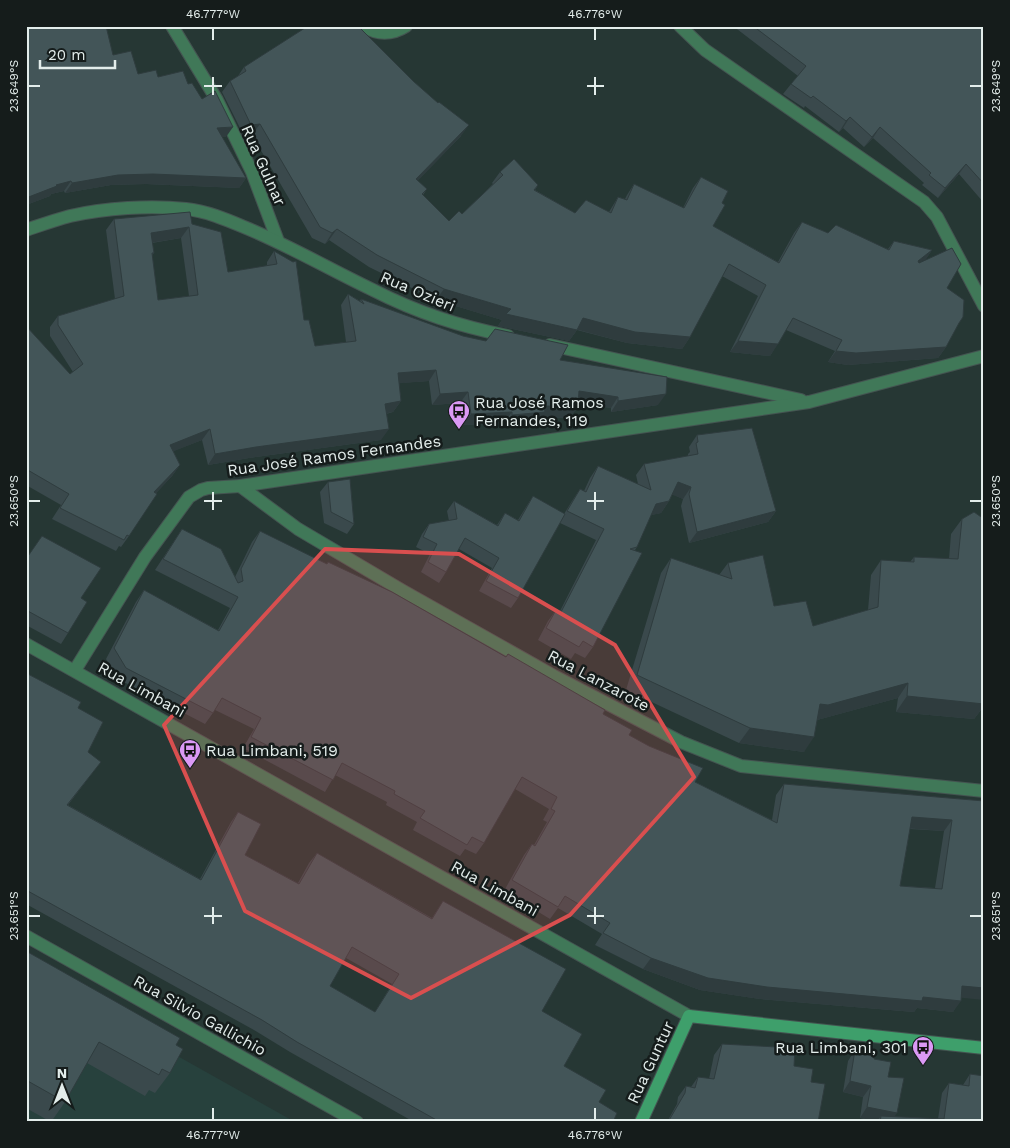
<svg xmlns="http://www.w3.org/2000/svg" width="1010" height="1148" viewBox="0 0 1010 1148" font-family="'Work Sans',sans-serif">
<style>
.built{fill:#27413d}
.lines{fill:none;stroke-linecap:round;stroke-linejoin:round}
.minor-casing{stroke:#445451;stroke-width:14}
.secondary-casing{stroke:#445451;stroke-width:14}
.minor{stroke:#407858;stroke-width:12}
.secondary{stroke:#3e9f6b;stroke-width:12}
.wall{fill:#3a494c;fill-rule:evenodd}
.shaded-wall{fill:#2f3c3e}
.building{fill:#435558;stroke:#2f3c3e;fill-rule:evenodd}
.marked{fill:#d94f4f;fill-opacity:0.2;stroke:#d94f4f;stroke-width:4;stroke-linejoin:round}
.ticks{fill:none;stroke:#e3edeb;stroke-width:2}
.labels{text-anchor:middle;stroke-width:5;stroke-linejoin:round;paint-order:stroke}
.street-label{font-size:16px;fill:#e3edeb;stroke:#151c1b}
.poi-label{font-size:16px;fill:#e3edeb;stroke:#151c1b;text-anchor:start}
.neatline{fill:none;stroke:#e3edeb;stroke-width:2}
.ticks-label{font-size:12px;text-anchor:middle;fill:#e3edeb}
</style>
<rect width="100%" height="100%" fill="#263734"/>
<path class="built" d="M26 971 295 1122H26Z"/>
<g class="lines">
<g class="minor-casing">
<g id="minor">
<path d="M172 26 217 100 252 172 278 241"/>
<path d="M364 26C377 35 392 35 406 26"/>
<path d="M680 26 705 50 924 202 937 217 984 306"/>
<path d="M26 230C41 225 55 220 70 216 105 208 150 205 186 209 206 211 225 219 244 227 288 245 329 269 373 290 418 313 459 326 508 336"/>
<path d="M550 345 801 400"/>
<path d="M240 486 298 529 403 591 554 676 681 742 741 766 984 791"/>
<path d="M26 644 689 1016"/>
<path d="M75 670 145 557 189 497 201 490 208 488 240 486 809 402 984 356"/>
<path d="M26 936 357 1122"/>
</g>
</g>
<g class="secondary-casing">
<path id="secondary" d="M641 1122 689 1016 984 1048"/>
</g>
<use href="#minor" class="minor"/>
<use href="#secondary" class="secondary"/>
</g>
<g class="wall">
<path d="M26 26 113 55 138 74 158 77 188 84 202 99 226 137H222L246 178 239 188 146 184 111 185 65 193 64 191 51 194 50 196 26 205Z"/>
<path d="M733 26H984V203L959 174 938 198 922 185 924 183 873 138 864 147 843 128 839 132 805 106 804 108 783 94 791 84 798 76Z"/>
<path d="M244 67 461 136 417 181 427 189 423 195 449 221 462 214 493 184 492 183 500 172 538 185 535 190 575 213 609 212 618 197 625 199 627 195 634 184 683 208 693 188 701 177 722 203 713 226 778 262 794 233 802 222 828 233 888 249 894 241 932 250 925 260 947 288 955 329 946 347 938 358 848 365 828 362 835 351 786 330 770 356 730 352 758 296 722 276 690 337 682 349 627 343 577 330 569 341 498 326 502 320 436 300 369 267 329 240 325 244 312 238 252 135 244 136 222 92 230 81 238 76Z"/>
<path d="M114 219 192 224 228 272 267 266V262L274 251 315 346 346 342 341 305 348 294 360 301 361 299 463 336 560 360 658 405 611 412V408L578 403 570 418 541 417 538 423 504 426V423L463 425 460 403 432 405 429 381 399 383 401 401 393 412 386 414 381 440 249 458 208 465 202 440 173 451 180 465 172 476 156 493 129 536 121 547 119 546 116 551 52 519 61 505 26 485V326L70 374 73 372 50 336V327L58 316 115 299 106 230ZM181 238 189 296 158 300 152 255 154 253 152 243Z"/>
<path d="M697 435 776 511 768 522 689 543 681 506 683 499 672 494 669 501 661 513 651 515 637 547 635 550 593 647 585 658 575 653 571 659 538 640 548 621 556 610 560 611 596 540 560 523 518 598 511 608 479 591 492 568 459 549 446 572 439 583 421 572 430 554 416 547 422 534 429 524 449 521 447 511 454 501 497 525 505 513 518 520 526 507 533 496 564 514 572 501 580 489 584 491 590 478 598 466 638 484 636 475 644 464 688 456V454L690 452 689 447Z"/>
<path d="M328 482 354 524 347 534 324 523 320 492Z"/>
<path d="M962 519 982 561H984V706L974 719 896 712 898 698 817 720 804 752 739 743 626 690 661 573 671 558 719 575 728 563 774 606 813 626 868 610 871 575 881 560 910 562 914 557 949 559 951 534Z"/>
<path d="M182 529 235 577 252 542 260 531 603 714 629 735 695 782 772 820 776 795 784 784 984 801 961 998 953 1012 917 1008 914 1012 760 999 700 990 643 969 595 945 602 934 558 908 550 919 504 891 524 855 532 844 534 845 547 822 543 820 549 809 515 789 484 843 476 854 465 849 460 856 413 830 417 822 386 805 387 802 335 775 325 792 243 748 254 729 215 710 205 724 118 679 106 659 136 602 144 590 218 630 230 608 155 570ZM910 829 944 831 935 888 900 886Z"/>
<path d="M26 558 81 598 68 633 61 644 26 625Z"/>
<path d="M26 673 78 708 88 752 93 772 68 805 200 879 231 822 238 812 245 855 298 883 309 863 317 853 432 918 443 901 542 1011 564 1066 599 1102 613 1122H414L290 1052 254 1030 26 904ZM346 958 392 984 375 1012 330 986Z"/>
<path d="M26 951 176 1045 170 1073 155 1093 149 1090 145 1096 87 1063 65 1102 51 1122 26 1108Z"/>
<path d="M722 1044 794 1066 811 1082 818 1122H667L677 1104 678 1097 686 1086 691 1087 698 1077 709 1079 714 1055Z"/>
<path d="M855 1050 874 1059 888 1077 894 1117 938 1119 942 1093 949 1083 963 1085 970 1074 984 1122H877L860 1118 863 1097 843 1092 848 1061Z"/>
</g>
<g class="shaded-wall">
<path d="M850 117 843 128 839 132 846 121Z"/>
<path d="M260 124 252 135 244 136 251 125Z"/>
<path d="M469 125 461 136 408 191 416 179Z"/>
<path d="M233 127 226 137 210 138 217 128Z"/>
<path d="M880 127 873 138 864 147Z"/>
<path d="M966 164 959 174 938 198 945 188Z"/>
<path d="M153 174 246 178 239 188 146 184 111 185 65 193 72 183 118 175Z"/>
<path d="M71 181 64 191 51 194 50 196 26 205V198L56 185Z"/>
<path d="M189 227 181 238 143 244 151 233Z"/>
<path d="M337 229 329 240 325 244 332 233Z"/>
<path d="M932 250 925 261 911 272 918 261Z"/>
<path d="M444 289 511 309 577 330 569 341 498 326 502 320 436 300Z"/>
<path d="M583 318 690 337 682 349 627 343 575 329Z"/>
<path d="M738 341 778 344 770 356 730 352Z"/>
<path d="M946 347 938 358 848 365 828 362 836 351Z"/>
<path d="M436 370 429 381 390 384 398 373Z"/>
<path d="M579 391 618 397 611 408 571 402Z"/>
<path d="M468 392 460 403 432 405 440 394Z"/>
<path d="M666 394 658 405 611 412 618 401Z"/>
<path d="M401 401 393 412 377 415 385 404Z"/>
<path d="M544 406 578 407 570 418 541 417 538 423 504 426 512 415Z"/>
<path d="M512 412 504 423 463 425 471 414Z"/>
<path d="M210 429 202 440 162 456 170 445Z"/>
<path d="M389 429 381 440 249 458 208 465 215 454 256 447Z"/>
<path d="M180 465 172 476 147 503 154 492Z"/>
<path d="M678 482 691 487 683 499 670 494Z"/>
<path d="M669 501 661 513 648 516 656 504Z"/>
<path d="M776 511 768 522 689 543 697 532Z"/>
<path d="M908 683 898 698 817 720 820 704Z"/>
<path d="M907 696 984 704V706L974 719 896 712Z"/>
<path d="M750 728 814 737 804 752 739 743Z"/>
<path d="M912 817 952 820 944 831 904 828Z"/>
<path d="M651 958 923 997 961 1001 953 1012 917 1008 914 1012 760 999 700 990 643 969Z"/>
<path d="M962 986 984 988V1000L954 997Z"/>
<path d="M850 1081 871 1086 863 1097 843 1092Z"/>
<path d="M867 1107 897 1113 891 1122 881 1116 877 1121 860 1118Z"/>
</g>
<g class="building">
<path d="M26 26H106L113 55 131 51 138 74 156 70 158 77 183 71 188 84 192 83 202 99 215 91 233 127 217 128 246 178 153 174 118 175 72 183 71 181 56 185 57 186 26 198Z"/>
<path d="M308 26H358L413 81 438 103 439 102 469 125 416 179 427 189 422 194 449 221 459 211 462 214 503 175 500 172 514 159 538 185 534 190 575 213 586 200 611 213 618 197 627 200 634 184 684 208 701 177 728 191 722 203 725 205 713 226 779 263 802 222 828 233 836 225 889 250 894 241 932 250 918 261 919 263 952 248 961 264 947 288 964 300 963 317 959 323 946 347 856 353 836 351 842 340 793 318 778 344 738 341 766 285 729 264 690 337 635 332 583 318 577 330 506 314 511 309 444 289 377 255 337 229 332 233 320 227 260 124 251 125 230 81 246 71 244 67Z"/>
<path d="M753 26H984V184L966 164 945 188 929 175 931 173 880 127 872 137 850 117 846 121 813 96 811 98 791 84 806 66Z"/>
<path d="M190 212 192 224 221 232 228 272 277 264 274 251 293 262 296 261 304 320H309L315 346 356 341 348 294 364 304 361 299 463 336 486 341 495 329 568 345 560 360 667 377 666 394 618 401V397L579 391 578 407 544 406 545 412 512 415V412L471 414 468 392 440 394 436 370 398 373 401 401 385 404 389 429 256 447 215 454 210 429 170 445 180 465 154 492 157 494 129 536 127 535 124 540 60 508 69 494 26 469V326L70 374 83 364 58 325V316L124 296 114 219ZM189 227 198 295 158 300 152 253H154L151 233Z"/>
<path d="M752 428 776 511 697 532 689 494 691 487 678 482 669 501 656 504 637 547 630 549 642 553 593 647 583 641 579 647 546 628 556 610 561 612 604 529 567 511 580 489 586 492 598 466 651 490 644 464 698 454 696 443 698 442 697 435Z"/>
<path d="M350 479 354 524 331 512 328 482Z"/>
<path d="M533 496 565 514 518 598 486 581 499 558 465 538 446 572 428 562 437 544 423 537 429 524 457 519 454 501 498 526 505 513 519 521Z"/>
<path d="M974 512 984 519V547L982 561H984V704L907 696 908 683 828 705 820 704 814 737 750 728 637 675 671 558 732 579 728 563 763 555 774 606 806 601 813 626 878 607 881 560 914 562V557L958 559 962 519Z"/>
<path d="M182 529 221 549 238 583 243 581 241 569 260 531 327 564 328 562 392 592 506 657 508 654 605 710 603 714 632 730 629 735 649 746 703 768 695 782 777 823 784 784 984 801V988L962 986 961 1001 923 997 922 1001 767 987 708 978 651 958 603 933 610 923 565 896 558 907 512 880 532 844 535 846 555 811 551 809 557 797 522 777 484 843 472 837 467 845 420 818 425 811 394 794 395 791 342 763 333 780 251 737 261 718 222 698 213 713 126 668 114 648 144 590 219 631 238 597 163 559ZM912 817 952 820 942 889 900 886Z"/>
<path d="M42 536 101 568 81 598 87 602 68 633 26 610V559Z"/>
<path d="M26 673 81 702 78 708 103 722 88 752 101 762 67 805 183 870 201 880 238 812 261 824 245 855 299 884 317 853 432 919 443 901 566 969 542 1011 582 1034 564 1066 606 1090 599 1102 617 1113 613 1122H440L297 1042 262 1020 26 890ZM352 947 399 974 375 1012 330 986Z"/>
<path d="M26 951 180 1038 176 1045 183 1049 170 1073 162 1069 159 1075 99 1042 65 1102 26 1080Z"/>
<path d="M722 1044 795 1048 794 1066 813 1069 811 1082 825 1084 818 1122H668L685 1093 686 1086 695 1088 698 1077 714 1079Z"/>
<path d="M855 1050 875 1052 874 1059 891 1062 888 1077 904 1078 897 1113 867 1107 871 1086 850 1081Z"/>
<path d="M970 1074 984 1076V1122H880L881 1116 944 1119 949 1083 969 1086Z"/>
</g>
<path class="marked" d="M325 549 459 554 615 645 694 777 570 915 411 998 245 911 164 725Z"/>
<path class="ticks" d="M213 28V40M595 28V40M213 77V95M595 77V95M28 86H40M204 86H222M587 86H604M970 86H982M213 492V510M595 492V510M28 501H40M204 501H222M587 501H604M970 501H982M213 907V924M595 907V924M28 916H40M204 916H222M587 916H604M970 916H982M213 1108V1120M595 1108V1120"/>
<defs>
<g id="bus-pin" transform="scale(1.125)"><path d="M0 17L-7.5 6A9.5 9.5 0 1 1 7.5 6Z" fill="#db99f5" stroke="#151c1b"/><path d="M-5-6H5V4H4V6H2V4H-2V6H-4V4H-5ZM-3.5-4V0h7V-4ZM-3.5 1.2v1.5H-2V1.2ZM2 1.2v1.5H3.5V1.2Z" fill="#111"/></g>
</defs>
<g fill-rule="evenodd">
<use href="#bus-pin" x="459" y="411"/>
<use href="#bus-pin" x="190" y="750"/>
<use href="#bus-pin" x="923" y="1047"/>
</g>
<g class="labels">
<g class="street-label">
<text transform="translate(264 165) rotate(66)" y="6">Rua Gulnar</text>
<text transform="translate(418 291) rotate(23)" y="6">Rua Ozieri</text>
<text transform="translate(334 455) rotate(-8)" y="6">Rua José Ramos Fernandes</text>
<text transform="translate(599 680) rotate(28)" y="6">Rua Lanzarote</text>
<text transform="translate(142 689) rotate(29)" y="6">Rua Limbani</text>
<text transform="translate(495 888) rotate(29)" y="6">Rua Limbani</text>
<text transform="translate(200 1015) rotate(29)" y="6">Rua Silvio Gallichio</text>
<text transform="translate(650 1062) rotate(-65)" y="6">Rua Guntur</text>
</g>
<g class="poi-label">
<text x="475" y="408">Rua José Ramos<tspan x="475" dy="18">Fernandes, 119</tspan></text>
<text x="206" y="756">Rua Limbani, 519</text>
<text x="907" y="1053" text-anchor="end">Rua Limbani, 301</text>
</g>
</g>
<rect width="1010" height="1148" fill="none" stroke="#151c1b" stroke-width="55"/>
<g transform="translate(62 1086)" stroke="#151c1b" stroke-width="4" paint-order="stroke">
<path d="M0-4L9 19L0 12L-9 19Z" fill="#e3edeb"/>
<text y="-8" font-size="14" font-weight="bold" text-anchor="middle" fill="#e3edeb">N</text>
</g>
<path d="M40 60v8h75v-8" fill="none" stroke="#e3edeb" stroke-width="2.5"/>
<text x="48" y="60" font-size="15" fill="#e3edeb" stroke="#151c1b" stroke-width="4" paint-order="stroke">20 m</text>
<rect x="28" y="28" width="954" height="1092" class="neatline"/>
<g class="ticks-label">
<text x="213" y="18">46.777°W</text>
<text x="595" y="18">46.776°W</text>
<text transform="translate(14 86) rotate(-90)" y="4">23.649°S</text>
<text transform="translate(996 86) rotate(-90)" y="4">23.649°S</text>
<text transform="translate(14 501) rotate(-90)" y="4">23.650°S</text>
<text transform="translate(996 501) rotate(-90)" y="4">23.650°S</text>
<text transform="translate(14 916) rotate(-90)" y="4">23.651°S</text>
<text transform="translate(996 916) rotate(-90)" y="4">23.651°S</text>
<text x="213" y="1139">46.777°W</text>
<text x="595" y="1139">46.776°W</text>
</g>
</svg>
